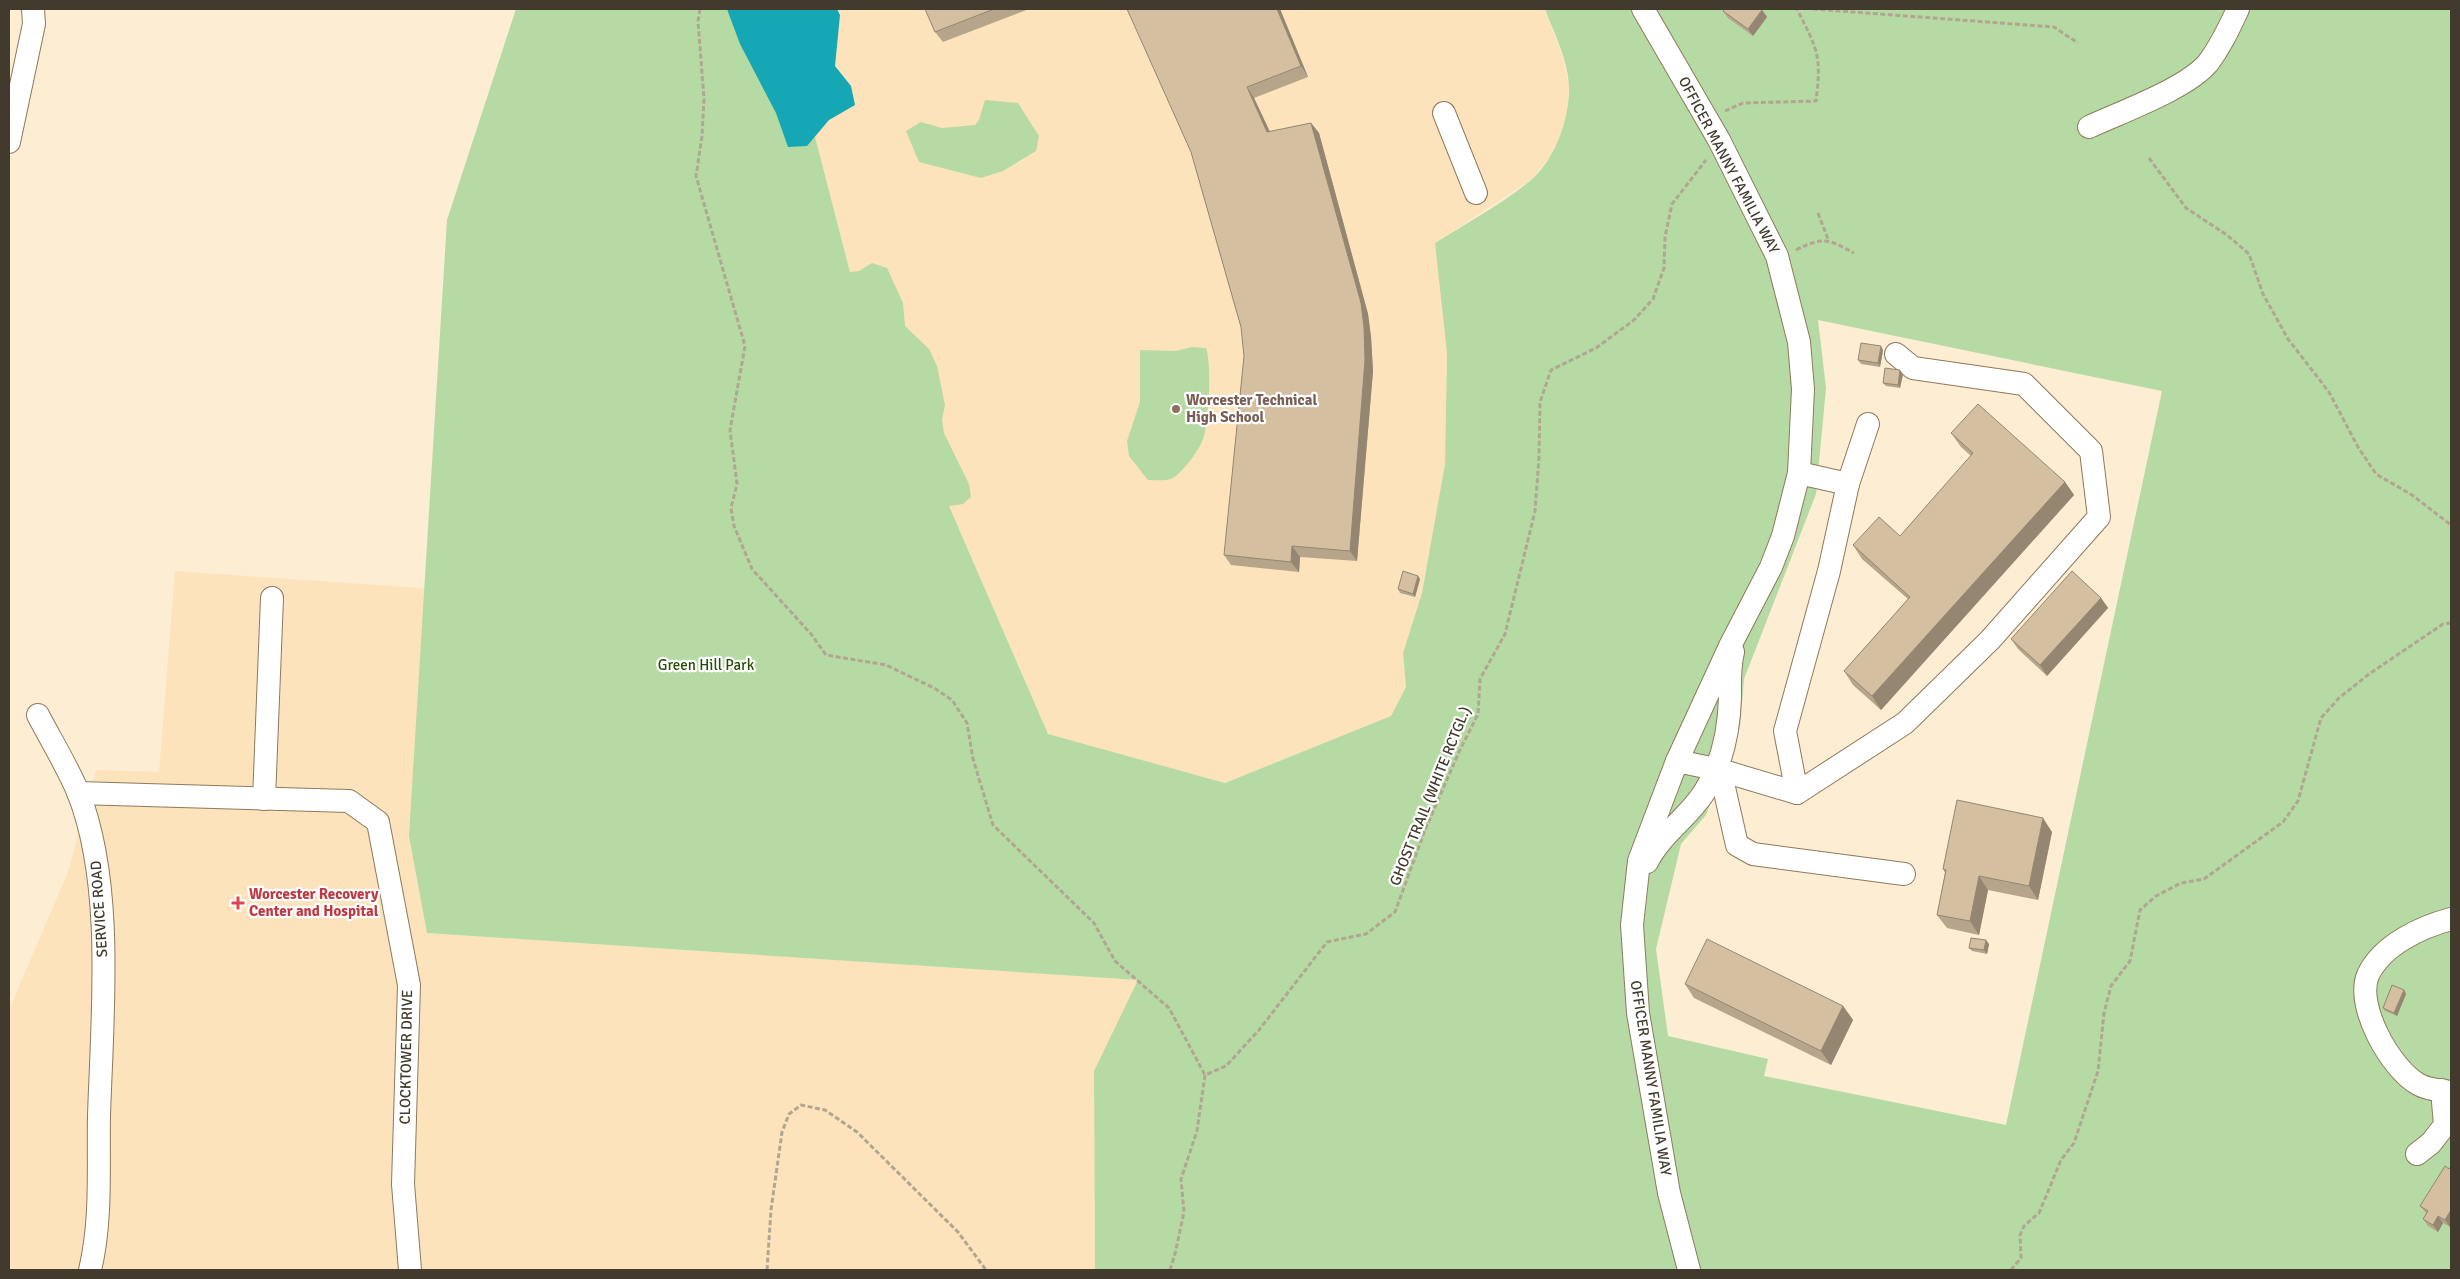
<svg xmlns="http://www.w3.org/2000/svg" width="2460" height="1279" viewBox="0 0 2460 1279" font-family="Signika,sans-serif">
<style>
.built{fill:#fce3bc}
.green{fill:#b6daa3;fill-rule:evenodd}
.water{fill:#15a7b3}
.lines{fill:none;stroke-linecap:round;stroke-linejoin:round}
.minor-casing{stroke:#8c7a5c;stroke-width:24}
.path{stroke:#b2a690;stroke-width:3;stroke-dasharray:5 2.5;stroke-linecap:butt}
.minor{stroke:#fff;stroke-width:22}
.wall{fill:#b6a58a}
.shaded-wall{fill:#948671}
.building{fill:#d4c0a1;stroke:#948671}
.education-dot{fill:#8d6e63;stroke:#fff;stroke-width:2}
.health-dot{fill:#e0444e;stroke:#fff;stroke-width:2}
.labels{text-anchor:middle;stroke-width:4.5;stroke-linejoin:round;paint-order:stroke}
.street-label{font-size:15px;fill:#423a2d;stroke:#fff}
.education-label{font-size:15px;font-weight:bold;fill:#785e54;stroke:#fff;text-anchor:start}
.park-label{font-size:15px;fill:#244e00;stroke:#fff}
.health-label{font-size:15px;font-weight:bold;fill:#be3a42;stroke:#fff;text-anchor:start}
</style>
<rect width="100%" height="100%" fill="#fdedd2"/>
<g class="built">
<path d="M782 9H1545L1563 58 1569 87 1566 122 1551 155 1531 180 1435 243 1447 353 1445 464 1422 593 1403 653 1406 687 1391 716 1225 783 1048 734 854 287Z"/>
<path d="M175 571 434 589 428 933 1139 980 1094 1071 1095 1270H9V1010L68 872 96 770 159 772Z"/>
</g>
<g class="green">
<path d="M516 9H782L850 272 859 271 872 263 887 268 903 303 905 326 929 349 937 366 945 405 942 420 944 433 969 484 971 497 963 504 949 506 1048 734 1225 783 1391 716 1406 687 1403 653 1422 593 1445 464 1447 353 1435 243C1465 224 1503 203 1530 181 1555 160 1569 120 1569 89 1569 62 1554 33 1545 9H2451V1270H1095L1094 1071 1138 980 427 933 409 836 447 220ZM1818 320 2162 391 2006 1125 1764 1076 1768 1059 1668 1036 1656 949 1681 844 1706 815 1740 727 1744 679 1816 494 1826 388Z"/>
<path d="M985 100 1018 103 1039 136 1036 151 1003 171 981 178 919 162 906 131 921 122 942 128 975 125 979 120Z"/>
<path d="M1192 347 1206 348C1212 366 1209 417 1204 436 1202 447 1181 475 1171 479 1165 481 1155 480 1148 480L1129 456 1127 441 1140 402V350L1176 351Z"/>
</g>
<path class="water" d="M727 9H837L840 15 835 66 851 86 855 105 829 120 807 146 788 147 776 113 740 44Z"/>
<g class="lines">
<g class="minor-casing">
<g id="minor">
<path d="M1643 9 1719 140 1777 256 1799 342 1803 389 1799 473 1783 536 1771 567 1730 646 1677 761 1639 861 1632 925 1638 1013 1669 1193 1689 1270"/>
<path d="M1444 113 1476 193"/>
<path d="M2089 127C2121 112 2186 89 2208 63 2221 46 2229 28 2238 9"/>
<path d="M9 142 34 24 33 9"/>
<path d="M1799 473 1848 484"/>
<path d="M38 715C51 740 67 766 78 792 115 885 102 1017 99 1116 98 1166 102 1221 90 1270"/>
<path d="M1677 761 1720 770 1797 793 1905 723 1990 640 2099 517 2091 451 2024 384 1913 368 1896 354"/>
<path d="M1720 770 1737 845 1753 854 1904 874"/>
<path d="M78 793 349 801 378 822 409 985 403 1184 410 1270"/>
<path d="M1797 793 1785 731 1829 571 1848 484 1868 424"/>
<path d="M264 799 272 598"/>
<path d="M1647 862C1661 834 1689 817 1705 791 1722 764 1729 730 1730 698 1730 683 1729 668 1733 652"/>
<path d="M2451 919C2421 927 2382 945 2368 975 2355 1006 2391 1069 2418 1084 2426 1089 2442 1091 2451 1092"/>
<path d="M2417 1154 2431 1143 2445 1125 2442 1090"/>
</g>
</g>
<g class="path">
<path d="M700 9 698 21 704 99 702 136 696 176 745 346 730 430 737 484 731 508 734 526 752 569 811 634 826 655 886 665 934 688 952 700 967 723 973 759 993 825 1094 923 1115 961 1169 1008 1205 1075"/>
<path d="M1813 9 2054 27 2078 43"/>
<path d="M1725 111 1743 103 1816 101C1822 55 1817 49 1797 9"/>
<path d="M2149 158 2186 208 2227 235 2249 254 2263 294 2288 339 2329 392 2358 447 2376 474 2412 495 2451 525"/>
<path d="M1818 213 1828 239"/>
<path d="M1796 250C1824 236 1828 239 1854 253"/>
<path d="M767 1270 771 1210 782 1132 789 1114 801 1105 825 1110 857 1132 958 1232 986 1270"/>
<path d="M1170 1270 1175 1254 1184 1212 1181 1179 1197 1131 1205 1075 1226 1066 1259 1030 1327 942 1366 934 1395 912 1425 830 1459 752 1478 714 1480 679 1505 634 1535 511 1539 457 1540 402 1551 370 1596 348 1634 320 1653 299 1664 268 1665 237 1672 204 1706 160"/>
<path d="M2011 1270 2021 1258 2020 1235 2024 1226 2039 1213 2061 1160 2074 1143 2098 1071 2104 1013 2111 986 2130 961 2140 910 2156 896 2181 883 2204 879 2283 822 2298 801 2321 718 2339 698 2369 674 2443 624 2451 623"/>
</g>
<use href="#minor" class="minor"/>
</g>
<g class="wall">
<path d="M925 9H1029L943 42 935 32Z"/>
<path d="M1280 9 1308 77 1254 98 1270 132 1311 123 1319 133 1368 314 1371 337 1373 371 1357 561 1300 557 1299 572 1231 565 1224 555 1244 356 1241 327 1191 152Z"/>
<path d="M1762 10 1767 17 1753 36 1728 18 1723 11Z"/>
<path d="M1883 350 1880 367 1861 364 1858 360Z"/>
<path d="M1903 374 1900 388 1886 386 1883 383Z"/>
<path d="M1951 433 2065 482 2074 495 1881 710 1853 685 1844 671 1908 599 1862 559 1853 545 1900 536 1971 456 1961 447Z"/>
<path d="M1420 579 1415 597 1400 593 1398 589Z"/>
<path d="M2101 598 2108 608 2047 676 2018 649 2011 639Z"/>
<path d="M2052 832 2038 900 1988 890 1979 935 1947 928 1937 915 1945 873 1943 869Z"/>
<path d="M1989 944 1987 954 1972 951 1969 948Z"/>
<path d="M1685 984 1843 1006 1853 1020 1831 1065 1694 998Z"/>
<path d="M2404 990 2406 994 2397 1016 2385 1011 2383 1008Z"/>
<path d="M2449 1169 2450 1227 2443 1223 2438 1232 2428 1226 2423 1219 2426 1213 2420 1206Z"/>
</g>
<g class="shaded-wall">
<path d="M1277 9H1280L1308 77 1301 66Z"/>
<path d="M1762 10 1767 17 1753 36 1748 29Z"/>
<path d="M1247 87 1254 98 1275 143 1267 132Z"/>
<path d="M1311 123 1319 133 1368 314 1371 337 1373 371 1357 561 1350 551Z"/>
<path d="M1881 346 1883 350 1880 367 1878 363Z"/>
<path d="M1900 370 1903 374 1900 388 1898 385Z"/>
<path d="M2065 482 2074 495 1881 710 1872 696Z"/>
<path d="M1292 546 1300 557 1299 572 1291 562Z"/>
<path d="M1418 576 1420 579 1415 597 1413 594Z"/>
<path d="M2101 598 2108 608 2047 676 2040 665Z"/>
<path d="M2043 818 2052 832 2038 900 2029 886Z"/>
<path d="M1979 876 1988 890 1979 935 1970 921Z"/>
<path d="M1986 940 1989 944 1987 954 1984 950Z"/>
<path d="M2404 990 2406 994 2397 1016 2394 1013Z"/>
<path d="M1843 1006 1853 1020 1831 1065 1821 1051Z"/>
<path d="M2451 1210V1225L2450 1227 2445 1220Z"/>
<path d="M2438 1216 2443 1223 2438 1232 2433 1225Z"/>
</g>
<g class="building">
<path d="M925 9H994L935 32Z"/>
<path d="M1127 9H1277L1301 66 1247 87 1267 132 1311 123 1361 303 1364 327 1365 360 1350 551 1292 546 1291 562 1224 555 1244 356 1241 327 1191 152Z"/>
<path d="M1725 9H1761L1762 10 1748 29 1723 11Z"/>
<path d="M1861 343 1881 346 1878 363 1858 360Z"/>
<path d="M1885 368 1900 370 1898 385 1883 383Z"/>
<path d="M1978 404 2065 482 1872 696 1844 671 1910 597 1853 545 1879 517 1900 536 1973 453 1951 433Z"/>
<path d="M1403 571 1418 576 1413 594 1398 589Z"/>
<path d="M2072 571 2101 598 2040 665 2011 639Z"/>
<path d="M1957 800 2043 818 2029 886 1979 876 1970 921 1937 915 1946 870 1943 869Z"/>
<path d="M1971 938 1986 940 1984 950 1969 948Z"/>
<path d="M1707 939 1843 1006 1821 1051 1685 984Z"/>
<path d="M2392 985 2404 990 2394 1013 2383 1008Z"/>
<path d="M2445 1166 2449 1169 2451 1166V1210L2445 1220 2438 1216 2433 1225 2423 1219 2428 1211 2420 1206Z"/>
</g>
<circle class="education-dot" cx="1176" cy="409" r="5"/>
<path class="health-dot" d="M235.5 895.5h5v5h5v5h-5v5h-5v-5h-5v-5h5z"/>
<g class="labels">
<g class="street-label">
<text transform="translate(1729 165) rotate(62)" y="5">OFFICER MANNY FAMILIA WAY</text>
<text transform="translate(1430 796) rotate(-68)" y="5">GHOST TRAIL (WHITE RCTGL.)</text>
<text transform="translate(99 909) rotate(-94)" y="5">SERVICE ROAD</text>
<text transform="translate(406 1057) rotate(-89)" y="5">CLOCKTOWER DRIVE</text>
<text transform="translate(1651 1078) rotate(81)" y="5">OFFICER MANNY FAMILIA WAY</text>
</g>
<g class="education-label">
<text x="1186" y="405">Worcester Technical<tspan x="1186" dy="17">High School</tspan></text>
</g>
<g class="park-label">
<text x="706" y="670">Green Hill Park</text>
</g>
<g class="health-label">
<text x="249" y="899">Worcester Recovery<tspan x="249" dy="17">Center and Hospital</tspan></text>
</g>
</g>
<rect width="2460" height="1279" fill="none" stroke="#423a2d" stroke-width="20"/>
</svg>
